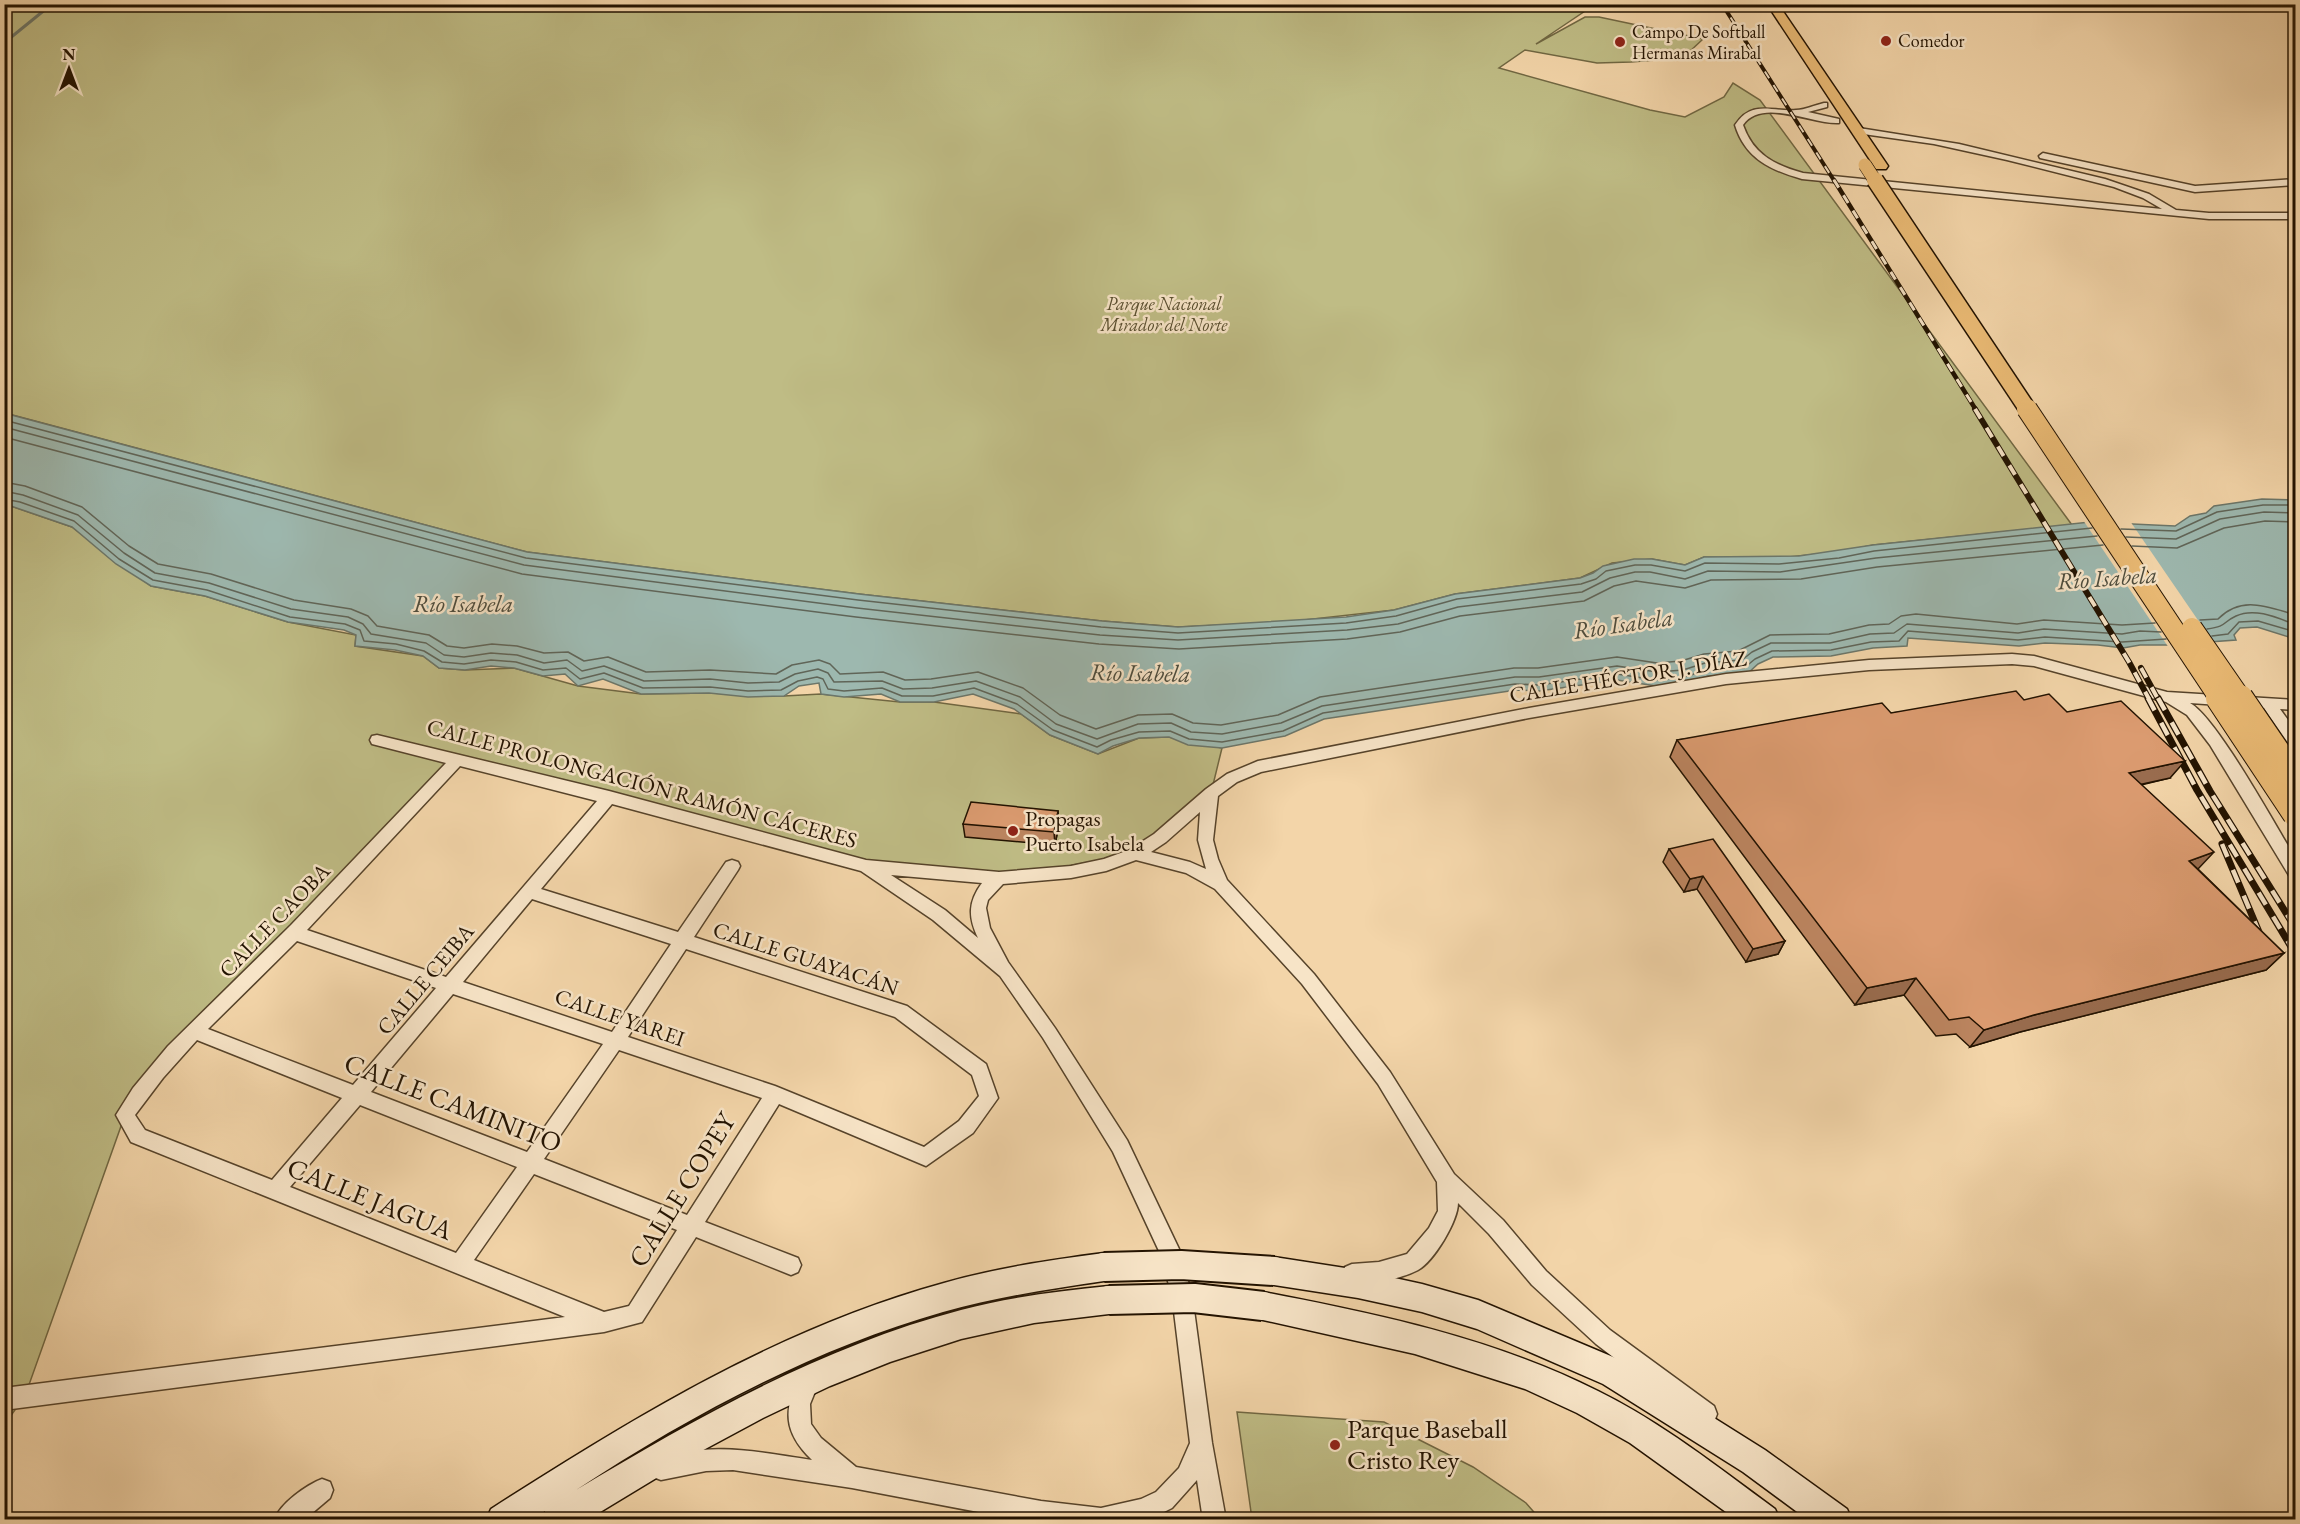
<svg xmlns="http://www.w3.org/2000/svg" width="2300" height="1524" viewBox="0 0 2300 1524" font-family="'EB Garamond',serif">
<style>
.green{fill:#bfbc85;stroke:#706742;stroke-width:1.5}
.water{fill:#9db8af;stroke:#6c7669;stroke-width:1.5}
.pier{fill:#f3d5a9}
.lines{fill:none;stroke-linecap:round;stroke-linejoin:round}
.shore{stroke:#606558;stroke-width:1.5}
.stream{stroke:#6c7669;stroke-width:3}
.street-casing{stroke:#56432a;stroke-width:3}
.secondary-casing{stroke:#221200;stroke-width:3}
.primary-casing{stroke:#221200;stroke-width:3}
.street{fill:#f7e4c7;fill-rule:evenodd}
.secondary{fill:#f7e4c7;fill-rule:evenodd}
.primary{fill:#eaba74;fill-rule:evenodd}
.rail-far3-casing{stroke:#221200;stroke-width:4}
.rail-far2-casing{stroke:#221200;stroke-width:4.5}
.rail-far1-casing{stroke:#221200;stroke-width:6}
.rail-casing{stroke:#221200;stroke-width:7}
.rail-far3{stroke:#f7e4c7;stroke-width:2;stroke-dasharray:8;stroke-linecap:butt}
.rail-far2{stroke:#f7e4c7;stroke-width:3;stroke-dasharray:9;stroke-linecap:butt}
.rail-far1{stroke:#f7e4c7;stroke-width:4;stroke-dasharray:11;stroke-linecap:butt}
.rail{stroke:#f7e4c7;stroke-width:4.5;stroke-dasharray:14;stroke-linecap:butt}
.secondary-bridge-casing{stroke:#221200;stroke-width:32;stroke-linecap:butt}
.primary-bridge-far3-casing{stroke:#221200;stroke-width:14;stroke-linecap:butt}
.primary-bridge-far2-casing{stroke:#221200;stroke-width:19;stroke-linecap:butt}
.primary-bridge-far1-casing{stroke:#221200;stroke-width:22;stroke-linecap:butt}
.primary-bridge-casing{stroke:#221200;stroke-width:28;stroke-linecap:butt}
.secondary-bridge{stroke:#f7e4c7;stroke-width:28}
.primary-bridge-far3{stroke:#eaba74;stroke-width:13}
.primary-bridge-far2{stroke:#eaba74;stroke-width:16}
.primary-bridge-far1{stroke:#eaba74;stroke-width:20}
.primary-bridge{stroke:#eaba74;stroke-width:26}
.wall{fill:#bc8560;stroke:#221200;stroke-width:1.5}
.shaded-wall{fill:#996c4e;stroke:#221200;stroke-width:1.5}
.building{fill:#db9b70;stroke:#221200;stroke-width:1.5}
.poi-dot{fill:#8f2418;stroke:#f7e4c7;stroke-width:2}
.labels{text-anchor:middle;stroke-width:5;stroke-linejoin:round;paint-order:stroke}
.far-poi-label{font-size:18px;fill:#221200;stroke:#f7e4c7;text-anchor:start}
.far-park-label{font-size:18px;font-style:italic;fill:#594e2f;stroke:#f7e4c7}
.street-label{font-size:22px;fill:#221200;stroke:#f7e4c7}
.poi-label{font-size:22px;fill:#221200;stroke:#f7e4c7;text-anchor:start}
.water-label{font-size:24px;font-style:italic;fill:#4d4c3d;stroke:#f7e4c7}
.near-street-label{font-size:27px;fill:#221200;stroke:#f7e4c7}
.near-poi-label{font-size:27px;fill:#221200;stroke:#f7e4c7;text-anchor:start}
</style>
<rect width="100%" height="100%" fill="#f3d5a9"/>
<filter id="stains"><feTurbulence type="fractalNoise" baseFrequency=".00333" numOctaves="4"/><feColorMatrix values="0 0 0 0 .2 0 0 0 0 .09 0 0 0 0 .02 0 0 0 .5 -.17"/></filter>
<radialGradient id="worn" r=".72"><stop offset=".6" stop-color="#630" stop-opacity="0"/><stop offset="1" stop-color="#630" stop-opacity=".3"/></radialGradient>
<g class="green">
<path d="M4 5H1594L1536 44 1585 17H1599L1703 39 1688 53 1669 59 1631 62 1597 63 1525 50 1499 68 1650 110 1685 117 1724 97 1733 83 1760 100 2072 525 1873 545 1838 552 1778 558 1704 557 1685 565 1652 559 1612 563 1580 578 1455 594 1394 610 1286 622 1178 627 1102 621 859 594 527 552 5 413Z"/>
<path d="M5 504 72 527 151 586 205 596 288 622 356 635 355 646 423 656 439 668 465 670 514 668 578 686 641 694 709 693 784 696 821 694 900 702H934L1021 714 1050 735 1098 754 1139 738 1169 737 1222 748 1211 793 1135 854 999 878 866 866 458 759 125 1115 25 1396 5 1424Z"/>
<path d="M1237 1412 1384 1422 1473 1467 1526 1503 1540 1519H1252Z"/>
</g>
<path class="water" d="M4 413 527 552 859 594 1102 621 1178 627 1346 617 1394 610 1455 594 1580 578 1593 573 1603 566 1634 559H1652L1685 565 1704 557 1799 556 1873 545 2090 522 2175 526 2190 516 2206 513 2214 506 2262 499 2295 500V639L2257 627 2240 628 2234 635 2236 640 2167 645H2140L2123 648 2098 645 2045 643 2019 646 1908 638 1907 646 1873 648 1831 656 1773 657 1758 664 1747 674 1708 676 1686 683 1656 686 1617 680 1539 691 1516 690 1324 719 1285 736 1222 748 1188 745 1169 737 1139 738 1113 746 1098 754 1050 735 1014 709 973 694 934 702H900L881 694 844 697 821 694 819 683 799 686 784 696 748 697 709 693 641 694 603 679 578 686 565 674 543 676 514 668 491 666 465 670 439 668 423 656 395 650 355 646 356 635 344 630 288 622 205 596 151 586 116 564 72 527 5 504Z"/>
<path class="pier" d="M2090 519 2130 521 2215 645 2169 648 2083 520Z"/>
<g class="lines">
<g class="shore">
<path d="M4 420 526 558 858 600 1101 627 1178 633 1346 623 1396 616 1457 599 1581 584 1596 579 1606 571 1635 565H1651L1685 571 1705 563 1779 564 1839 558 1874 551 2092 528"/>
<path d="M4 427 524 565 857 608 1100 635 1178 640 1347 630 1398 624 1458 607 1582 592 1610 578 1635 572H1650L1685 579 1708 571 1780 572 1876 558 2097 536"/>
<path d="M4 437 522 574 856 617 1099 644 1179 649 1347 639 1400 632 1460 616 1584 601 1614 586 1636 581 1685 588 1711 580 1801 579 1877 567 2103 545"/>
<path d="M4 482 25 486 82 507 129 546 158 564 211 574 294 600 351 609 368 616 377 626 429 635 447 646 464 648 492 644 517 646 544 653 568 652 584 661 608 657 646 672 710 670 776 674 792 665 819 660 830 664 840 674 883 672 905 680 931 679 978 672 1023 688 1060 715 1096 729 1138 715 1172 714 1193 723 1221 725 1278 715 1320 697 1514 668H1538L1617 657 1657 663 1681 661 1704 654 1738 651 1770 635 1829 634 1869 625 1889 624 1901 616 1916 614 2017 624 2044 620 2122 625 2155 623"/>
<path d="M4 491 23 495 78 515 124 553 155 573 209 583 291 609 348 617 363 624 371 634 426 643 444 655 464 657 491 653 517 655 544 663 567 660 582 671 604 666 644 681 710 679 748 683 779 682 795 674 818 669 828 673 834 682 882 681 903 689 932 688 976 681 1020 697 1056 724 1097 739 1138 724 1171 723 1191 732 1222 734 1281 723 1322 706 1515 677H1539L1617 666 1657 672 1683 670 1705 663 1742 660 1752 652 1771 643H1830L1870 634 1894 633 1907 624 2018 633 2044 629 2122 634 2140 631 2161 632"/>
<path d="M4 499 20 502 74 521 119 559 153 580 207 590 290 617 345 624 360 630 364 641 396 644 424 651 442 662 464 664 491 660 516 662 543 670 566 668 580 679 604 673 643 688 710 687 748 691 781 690 798 681 817 677 823 679 828 689 844 691 882 688 902 696H933L974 688 1017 704 1053 730 1097 747 1111 740 1139 732 1170 731 1189 739 1222 742 1283 731 1323 713 1515 684 1539 685 1617 674 1656 680 1684 677 1707 670 1744 668 1755 659 1772 651 1831 650 1871 642 1899 641 1908 631 2018 640 2045 637 2122 642 2166 639"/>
<path d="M2121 529 2176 531 2217 512 2263 505H2296"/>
<path d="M2126 537 2176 539 2220 519 2264 512 2296 513"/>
<path d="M2132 546 2177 548 2224 528 2265 521 2296 522"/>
<path d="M2200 620 2218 619C2242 595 2267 607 2296 615"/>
<path d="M2207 629C2228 626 2221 623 2236 616 2255 607 2278 618 2296 625"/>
<path d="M2212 636 2228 634 2239 622 2258 621 2296 632"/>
</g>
<path class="stream" d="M4 43 52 4"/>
<g class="street-casing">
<g id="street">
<path d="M1824 103H1827V107L1808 112 1839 119V123C1813 125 1762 97 1743 125 1753 154 1774 165 1803 173L2162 209 2143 198 2114 187 2007 160 1934 144 1856 133 1855 131 1859 128 1959 144 2105 179 2149 194 2176 210 2209 213H2296V219H2209L1802 179C1770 170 1745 158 1735 125 1752 99 1771 112 1796 110 1805 110 1815 105 1824 103Z"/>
<path d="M2043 153 2195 186 2296 179V185L2195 192 2040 158 2039 156Z"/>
<path d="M2012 654 2034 656 2167 692 2296 700V710L2280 709 2296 731V748L2291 747 2264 708 2190 703C2217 718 2276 827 2296 859V879L2290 877 2210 745 2187 715 2166 702 2034 666 2012 664 1869 670 1726 684 1529 718 1261 772 1237 782 1218 796 1213 840 1218 859 1227 880 1314 974 1390 1072 1454 1174 1503 1220 1546 1271 1610 1330 1714 1406 1717 1414 1714 1422 1706 1425 1698 1422 1596 1344 1532 1285 1489 1234 1458 1203C1458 1221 1434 1261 1418 1270 1401 1279 1362 1288 1345 1281L1342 1274 1345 1267 1352 1264 1379 1262 1407 1254 1429 1228 1438 1211 1437 1182 1378 1084 1302 984 1215 889 1186 873 1136 860 1106 871 1071 878 1003 884 988 900 986 908 990 928 1008 962 1055 1028 1127 1140 1179 1249 1192 1295 1212 1443 1226 1520H1203L1197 1480 1172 1508 1148 1520H1020L852 1488 733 1470 706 1471 661 1480 653 1477 650 1469 653 1461C705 1440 759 1452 812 1460 782 1431 784 1409 800 1374L808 1371 816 1374 819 1382 810 1404 811 1424 821 1438 856 1467 1041 1501 1101 1508 1141 1499 1156 1492 1179 1468 1190 1443 1172 1295 1159 1251 1113 1152 1043 1038 1000 976 933 920 861 871 612 804 541 889 678 932 726 862 732 860 738 862 740 866 738 870 694 937 907 1006 986 1064 998 1098 973 1133 926 1166 779 1104 705 1222 798 1258 801 1265 798 1272 791 1275 696 1237 642 1322 604 1332 4 1410V1388L565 1317 131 1142 116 1115 133 1088 168 1046 291 925 446 763 372 744 370 740 372 736 377 735 609 791 866 860 999 872 1071 866 1104 859 1129 850 1154 834 1206 789 1227 774 1258 761 1529 708 1726 674 1869 660ZM460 766 597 801 446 977 307 930ZM1200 812 1198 840 1206 869 1190 862 1151 852 1166 842ZM891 875 982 883C968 902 968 917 978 938L945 910ZM532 899 671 944 612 1032 463 982ZM297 941 436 988 353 1085 208 1029ZM686 949 895 1017 972 1075 979 1096 959 1121 924 1147 775 1086 628 1037ZM453 994 603 1044 527 1152 371 1092ZM197 1040 342 1098 272 1180 145 1130 135 1115 163 1078ZM619 1050 762 1098 687 1215 544 1159ZM360 1105 517 1167 456 1253 290 1187ZM534 1174 677 1230 629 1306 604 1312 474 1260Z"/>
<path d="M322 1479 330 1482 333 1490 330 1498 304 1520H274C280 1504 306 1485 322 1479Z"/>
</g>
</g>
<g class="secondary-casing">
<g id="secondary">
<path d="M1104 1253 1114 1257 1118 1267 1114 1277 1104 1281C1050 1289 996 1297 943 1312 813 1349 689 1416 576 1490 697 1417 824 1346 961 1310 1010 1297 1059 1291 1109 1286L1119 1290 1123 1300 1119 1310 1109 1314 1034 1323 961 1339 890 1362 830 1386 763 1418 696 1454 587 1520H541L545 1511 531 1520H486L491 1509C632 1418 780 1328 944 1283 996 1268 1050 1260 1104 1253Z"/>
<path d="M1274 1257 1358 1270 1422 1284 1478 1300 1625 1362 1765 1450 1847 1509 1852 1520H1808L1743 1472 1603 1384 1477 1329 1422 1312 1358 1298 1274 1285 1264 1281 1260 1271 1264 1261Z"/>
<path d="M1263 1292C1377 1314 1493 1338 1598 1391 1661 1422 1718 1467 1775 1509L1780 1520H1737L1630 1443 1577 1413 1525 1389 1415 1354 1263 1320 1253 1316 1249 1306 1253 1296Z"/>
</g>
</g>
<g class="primary-casing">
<path id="primary" d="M1767 4H1778L1888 166 1886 169H1876Z"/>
</g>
<use href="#street" class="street"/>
<use href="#secondary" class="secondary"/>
<use href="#primary" class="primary"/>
<g class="rail-far3-casing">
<path id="rail-far3" d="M1722 4 1835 182"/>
</g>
<g class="rail-far2-casing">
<path id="rail-far2" d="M1834 180 1976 410"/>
</g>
<g class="rail-far1-casing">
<g id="rail-far1">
<path d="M1975 409 2129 662 2149 699"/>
<path d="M2141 668 2158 699"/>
</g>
</g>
<g class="rail-casing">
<g id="rail">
<path d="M2148 698 2197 790 2296 955"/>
<path d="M2158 698 2210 791 2296 929"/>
<path d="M2222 844 2259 932"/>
</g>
</g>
<use href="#rail-far3" class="rail-far3"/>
<use href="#rail-far2" class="rail-far2"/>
<use href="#rail-far1" class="rail-far1"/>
<use href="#rail" class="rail"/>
<g class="secondary-bridge-casing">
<g id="secondary-bridge">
<path d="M1104 1267 1181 1265 1274 1271"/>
<path d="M1109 1300 1194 1298 1263 1306"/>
</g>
</g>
<g class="primary-bridge-far3-casing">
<path id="primary-bridge-far3" d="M1865 165 1876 182"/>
</g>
<g class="primary-bridge-far2-casing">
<path id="primary-bridge-far2" d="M1875 180 2028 410"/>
</g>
<g class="primary-bridge-far1-casing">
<g id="primary-bridge-far1">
<path d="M2027 409 2220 699"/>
<path d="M2192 628 2241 699"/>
</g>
</g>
<g class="primary-bridge-casing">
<g id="primary-bridge">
<path d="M2219 698 2296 814"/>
<path d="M2240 698 2296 780"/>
</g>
</g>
<use href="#secondary-bridge" class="secondary-bridge"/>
<use href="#primary-bridge-far3" class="primary-bridge-far3"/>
<use href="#primary-bridge-far2" class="primary-bridge-far2"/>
<use href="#primary-bridge-far1" class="primary-bridge-far1"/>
<use href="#primary-bridge" class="primary-bridge"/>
</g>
<g class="wall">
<path d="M2024 700 2067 712 2170 778 2141 785 2198 869 2284 953 2266 970 2020 1032 1970 1047 1956 1034 1936 1036 1904 995 1855 1005 1670 757 1677 740 1891 713Z"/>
<path d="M1058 811 1059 824 1055 845 965 837 963 824Z"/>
<path d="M1669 849 1785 941 1778 954 1746 962 1697 889 1684 892 1663 862Z"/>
</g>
<g class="shaded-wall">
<path d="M2185 761 2170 778 2115 790 2129 773Z"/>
<path d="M1058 811 1059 824 1055 845 1054 832Z"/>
<path d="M2214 852 2198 869 2189 861Z"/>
<path d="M1703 876 1697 889 1684 892 1690 879Z"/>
<path d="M1785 941 1778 954 1746 962 1753 949Z"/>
<path d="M2284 953 2266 970 2020 1032 1970 1047 1984 1030 2034 1015Z"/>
<path d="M1916 978 1904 995 1855 1005 1867 988Z"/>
</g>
<g class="building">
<path d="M2016 691 2024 700 2049 694 2067 712 2121 701 2185 761 2129 773 2214 852 2189 861 2284 953 2034 1015 1984 1030 1969 1017 1949 1020 1916 978 1867 988 1677 740 1882 703 1891 713Z"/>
<path d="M971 802 1058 811 1054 832 963 824Z"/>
<path d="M1713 839 1785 941 1753 949 1703 876 1690 879 1669 849Z"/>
</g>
<g class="poi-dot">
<circle cx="1886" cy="41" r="6"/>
<circle cx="1620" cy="42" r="6"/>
<circle cx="1013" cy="831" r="6"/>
<circle cx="1335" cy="1445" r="6"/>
</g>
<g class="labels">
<g class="far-poi-label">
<text x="1632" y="38">Campo De Softball<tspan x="1632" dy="21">Hermanas Mirabal</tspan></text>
<text x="1898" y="47">Comedor</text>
</g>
<g class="far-park-label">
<text x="1164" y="310">Parque Nacional<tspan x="1164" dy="21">Mirador del Norte</tspan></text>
</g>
<g class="street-label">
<text transform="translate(1628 676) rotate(-9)" y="8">CALLE HÉCTOR J. DÍAZ</text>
<text transform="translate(642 783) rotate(15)" y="8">CALLE PROLONGACIÓN RAMÓN CÁCERES</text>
<text transform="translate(274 920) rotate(-46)" y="8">CALLE CAOBA</text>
<text transform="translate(806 958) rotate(18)" y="8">CALLE GUAYACÁN</text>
<text transform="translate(425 979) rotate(-50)" y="8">CALLE CEIBA</text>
<text transform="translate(620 1017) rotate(19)" y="8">CALLE YAREI</text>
</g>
<g class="poi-label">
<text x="1025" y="826">Propagas<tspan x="1025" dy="25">Puerto Isabela</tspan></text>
</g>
<g class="water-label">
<text transform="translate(2107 578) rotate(-4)" y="8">Río Isabela</text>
<text x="463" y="612">Río Isabela</text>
<text transform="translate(1623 624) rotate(-8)" y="8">Río Isabela</text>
<text transform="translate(1140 673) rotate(1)" y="8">Río Isabela</text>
</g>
<g class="near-street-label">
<text transform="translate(453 1103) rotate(21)" y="9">CALLE CAMINITO</text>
<text transform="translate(682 1190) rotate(-58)" y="9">CALLE COPEY</text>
<text transform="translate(370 1199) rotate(22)" y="9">CALLE JAGUA</text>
</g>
<g class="near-poi-label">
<text x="1347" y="1438">Parque Baseball<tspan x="1347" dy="31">Cristo Rey</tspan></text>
</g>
</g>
<rect width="2300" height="1524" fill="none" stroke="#f3d5a9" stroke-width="24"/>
<rect x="6" y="6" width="2288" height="1512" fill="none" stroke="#221200" stroke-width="3"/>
<rect x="12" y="12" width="2276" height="1500" fill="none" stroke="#221200" stroke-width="1.5"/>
<g transform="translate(69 69)" stroke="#f7e4c7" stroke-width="4.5" paint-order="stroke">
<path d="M0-4.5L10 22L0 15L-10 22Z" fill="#221200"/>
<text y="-9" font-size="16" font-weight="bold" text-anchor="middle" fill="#221200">N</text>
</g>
<rect width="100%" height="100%" filter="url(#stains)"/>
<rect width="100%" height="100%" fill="url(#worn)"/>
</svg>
